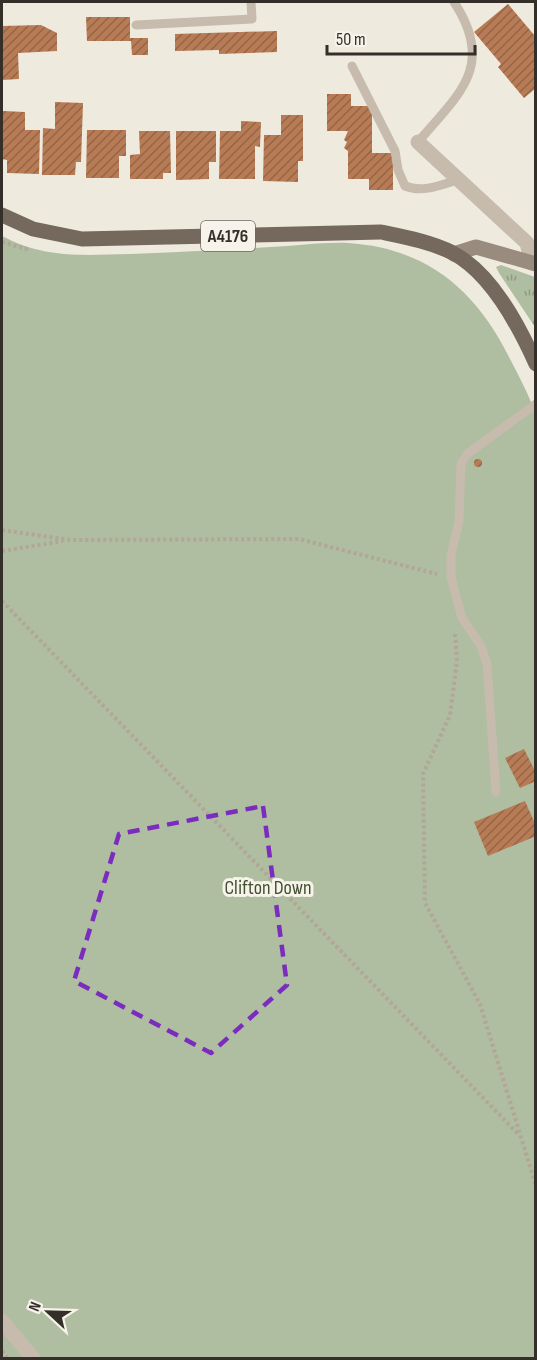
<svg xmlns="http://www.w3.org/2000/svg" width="537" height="1360" viewBox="0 0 537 1360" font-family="'Sofia Sans Condensed',sans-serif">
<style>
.grass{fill:url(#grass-tufts)}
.park{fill:#afbda0}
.building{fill:url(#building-hatch)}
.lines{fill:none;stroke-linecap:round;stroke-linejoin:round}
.path{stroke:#b2a696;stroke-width:4;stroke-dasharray:3 3;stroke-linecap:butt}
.lane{stroke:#c6bbac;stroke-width:9}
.street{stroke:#c6bbac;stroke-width:15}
.secondary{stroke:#998b7d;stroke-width:15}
.primary{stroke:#75685d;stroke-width:15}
.marked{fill:none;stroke:#7b2cbf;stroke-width:4.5;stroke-dasharray:12 8;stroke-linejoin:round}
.labels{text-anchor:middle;stroke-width:6;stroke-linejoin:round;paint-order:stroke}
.shield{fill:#f7f3ea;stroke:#6f6a64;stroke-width:1.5}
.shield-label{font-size:18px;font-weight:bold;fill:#352f2a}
.park-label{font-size:20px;fill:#405030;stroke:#f7f3ea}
</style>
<defs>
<pattern id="grass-tufts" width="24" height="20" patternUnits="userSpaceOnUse" patternTransform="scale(1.5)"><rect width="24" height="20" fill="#afbda0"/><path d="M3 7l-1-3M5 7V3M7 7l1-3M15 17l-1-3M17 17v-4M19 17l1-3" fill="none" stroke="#8f9a83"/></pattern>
<pattern id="building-hatch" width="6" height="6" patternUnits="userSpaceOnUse" patternTransform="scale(1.5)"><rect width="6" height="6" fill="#b77b55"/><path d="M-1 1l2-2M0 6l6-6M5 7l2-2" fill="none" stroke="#966547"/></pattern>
</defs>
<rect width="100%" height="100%" fill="#efeade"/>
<path class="grass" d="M501 265 535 277V327L499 273 496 267Z"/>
<path class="park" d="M2 236C46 259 82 255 130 254 177 252 224 250 271 247 296 246 323 242 348 243 426 248 475 289 509 357 519 376 529 395 536 415L535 1358H2Z"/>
<g class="building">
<path d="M508 4 535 36 536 88 524 98 498 67 501 64 474 32Z"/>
<path d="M86 17H130V38H148V55H132L131 41H87Z"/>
<path d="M41 25 57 33V51L18 53 19 79 2 80V26Z"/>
<path d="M277 31V52L219 54V50L175 51V34Z"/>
<path d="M327 94H351V106H372V153H393V190H369V179H348V151L344 148 347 142 344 140 348 131H327Z"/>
<path d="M55 102 83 103 81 162H76L75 175H42L43 128 55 129Z"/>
<path d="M3 111 25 112V130H40L39 174 7 173V160L2 159Z"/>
<path d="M281 115H303V161H298V182L263 181 264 135H281Z"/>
<path d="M241 121 261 122 260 147 255 146V179H219L220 131H241Z"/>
<path d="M87 130H126V156H119V178H86Z"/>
<path d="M139 131H170L171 173H163V179H130V155L140 154Z"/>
<path d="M176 131H216V162H209V179L176 180Z"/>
<circle cx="478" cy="463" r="4"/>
<path d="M524 749 536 773V781L520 788 505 758Z"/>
<path d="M525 801 536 826V836L488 856 474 822Z"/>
</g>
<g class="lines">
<g class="path">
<path d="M2 242 26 249 27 245"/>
<path d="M2 530 70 540 299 539 437 574"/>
<path d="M2 551 63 541"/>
<path d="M2 601 519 1135"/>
<path d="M455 634 457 661 450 715 423 774 425 903 480 1004 536 1186"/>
<path d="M2 1351 7 1358"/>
</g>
<g class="lane">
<path d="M136 25 252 19 251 2"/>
<path d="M352 66 395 151 398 170 405 186C422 193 441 185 457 180"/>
<path d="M418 142C459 94 496 66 454 2"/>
<path d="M496 792 487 664 481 646 462 618 451 577V555L459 521 461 464 467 454 536 404"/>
</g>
<g class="street">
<path d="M418 142 527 243 532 263"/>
<path d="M2 1321 33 1358"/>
</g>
<path class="secondary" d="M454 254 476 247 536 264"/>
<path class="primary" d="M2 215 33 229 82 239 381 232C405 237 431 242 453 253 492 274 519 326 536 364"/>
</g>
<path class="marked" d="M263 806 287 985 211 1053 74 981 119 834Z"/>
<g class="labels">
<rect class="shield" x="201" y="221" width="54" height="30" rx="4.5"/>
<g class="shield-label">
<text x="228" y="242">A4176</text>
</g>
<g class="park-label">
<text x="268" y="894">Clifton Down</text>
</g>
</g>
<rect width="537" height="1360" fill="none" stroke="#352f2a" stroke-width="6"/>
<g transform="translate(48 1312) rotate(292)" stroke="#f7f3ea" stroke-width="4.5" paint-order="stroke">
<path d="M0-4.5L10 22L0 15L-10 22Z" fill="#352f2a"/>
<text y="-9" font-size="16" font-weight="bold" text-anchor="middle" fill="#352f2a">N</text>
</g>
<path d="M327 45v9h148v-9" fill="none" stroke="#352f2a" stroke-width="3"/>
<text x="336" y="45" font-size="18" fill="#352f2a" stroke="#f7f3ea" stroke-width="4.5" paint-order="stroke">50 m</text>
</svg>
